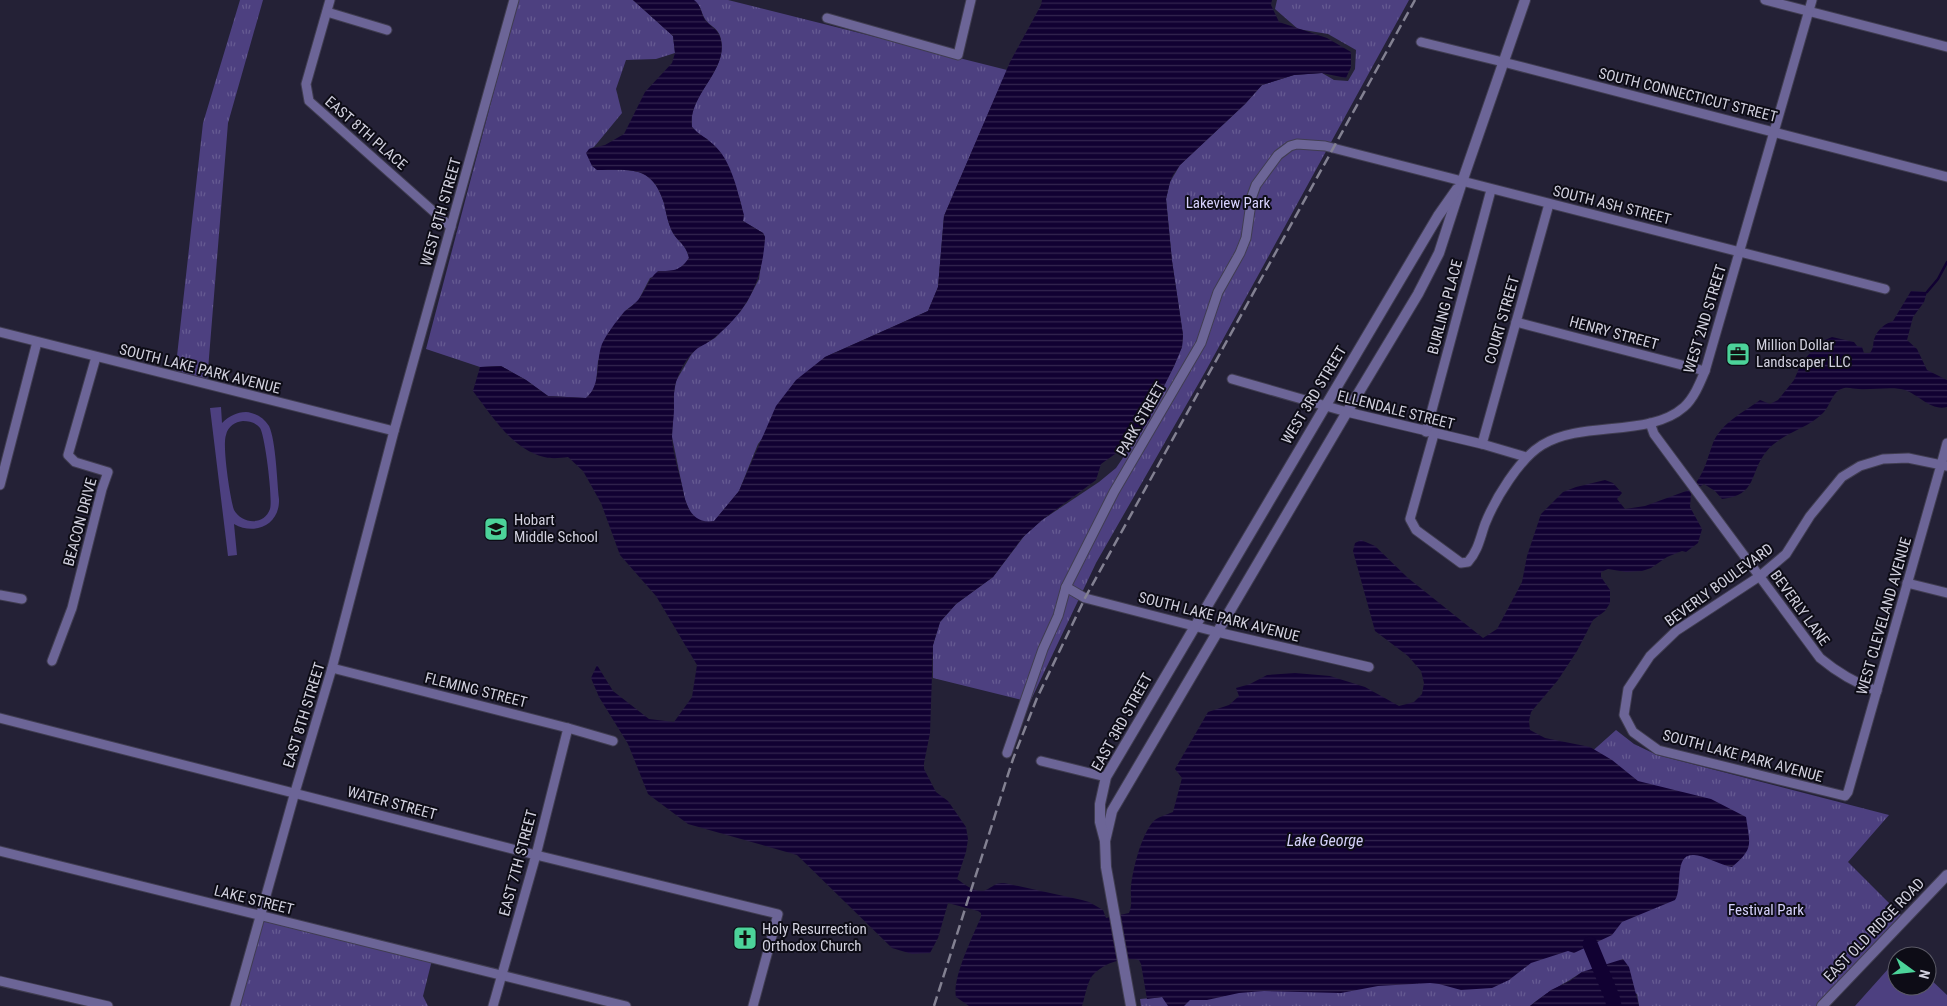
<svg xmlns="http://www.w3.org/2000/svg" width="1947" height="1006" viewBox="0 0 1947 1006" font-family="'Roboto Condensed',sans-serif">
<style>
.grass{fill:url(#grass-tufts)}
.garden{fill:#4d4080;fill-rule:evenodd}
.water{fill:url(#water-rules)}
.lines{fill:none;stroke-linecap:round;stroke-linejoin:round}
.stream{stroke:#110132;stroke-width:2.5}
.river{stroke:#110132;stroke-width:15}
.minor-casing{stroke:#403d51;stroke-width:11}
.tertiary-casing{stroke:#403d51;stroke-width:12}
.minor{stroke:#6c6597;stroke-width:9}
.tertiary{stroke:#6c6597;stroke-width:10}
.rail{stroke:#838192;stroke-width:2.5;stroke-dasharray:10 5;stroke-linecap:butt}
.labels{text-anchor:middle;stroke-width:4;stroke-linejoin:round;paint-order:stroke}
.street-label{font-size:15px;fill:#d1d0de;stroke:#0d0c16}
.park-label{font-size:15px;fill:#d7d2fd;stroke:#0d0c16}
.poi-label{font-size:15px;fill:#d1d0de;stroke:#0d0c16;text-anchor:start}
.water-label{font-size:16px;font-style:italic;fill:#d3cff9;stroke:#0d0c16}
</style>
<defs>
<pattern id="grass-tufts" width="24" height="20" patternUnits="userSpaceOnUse" patternTransform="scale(1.25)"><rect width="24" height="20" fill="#4d4080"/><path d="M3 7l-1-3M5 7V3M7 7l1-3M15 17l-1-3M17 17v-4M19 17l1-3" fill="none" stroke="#665b92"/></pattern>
<pattern id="water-rules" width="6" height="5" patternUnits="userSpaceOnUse" patternTransform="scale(1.25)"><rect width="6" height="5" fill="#110132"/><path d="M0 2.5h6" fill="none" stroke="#33254f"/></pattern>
</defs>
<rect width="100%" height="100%" fill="#242136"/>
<g class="grass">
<path d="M240 0H263L228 123 207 382 175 374 203 123Z"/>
<path d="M518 0H633L673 36 675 53 656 59 626 60 616 89 622 113 594 147 589 149 597 170C631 170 652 165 664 203 666 212 668 224 673 233 679 243 686 244 689 258L683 267 673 272 668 271 650 278 638 301 625 311 598 361 596 383 593 393 586 398 548 396 526 380 501 366 480 367 426 349Z"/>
<path d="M688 0H728L1007 70 944 216 938 287 928 311 825 357 758 444 739 491 714 522H702L696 519 691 514 685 500 672 437 674 393 676 381 691 355 697 348 715 338 740 312 747 302 759 279 765 237 763 233 743 221C745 195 720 161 707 139L699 135 692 127C687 94 731 70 720 36 717 27 709 26 705 19 699 8 702 3 688 0Z"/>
<path d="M1277 0H1409L1204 374 1096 563 1030 702 933 678V645L940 622 956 604 993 577 1025 535 1042 520 1099 482 1116 468 1150 418 1153 403 1160 394 1174 366 1182 347 1183 335 1172 261 1166 199 1170 182 1180 165 1245 104 1262 85 1294 75 1322 73 1334 80 1348 81 1355 69 1356 50 1328 34 1298 29 1275 9Z"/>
<path d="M1616 730 1634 744 1657 755 1889 815 1848 862 1904 918 1819 1006H1639L1637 994 1582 972C1565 984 1546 992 1530 1006H1141L1140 999 1162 997 1634 788 1588 755Z"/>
<path d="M262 919 432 960 423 996 428 1006H238Z"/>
</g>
<g class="garden">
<path d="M221 407 222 423C229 416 237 412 246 412 256 413 264 418 269 426 276 441 277 482 279 499 280 525 255 536 234 524L237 555 228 556 210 408ZM243 421C250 421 256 423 260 428 265 435 273 500 270 509 264 526 242 524 234 510 230 498 222 445 226 435 228 426 235 422 243 421Z"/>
<path d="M1897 959V986H1927V976L1947 995V1006H1855Z"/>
</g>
<g class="water">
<path d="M633 0H694C701 5 701 13 705 20 710 27 717 28 720 37 731 69 687 95 692 127 699 135 709 139 716 147 732 163 738 193 744 215L743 221 763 233 765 237C763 279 748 311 714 338 709 342 703 345 698 348 688 355 681 368 677 379 673 389 674 399 674 409 674 418 672 427 672 436 672 452 681 478 684 495 688 512 696 524 714 521L739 491 776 406 796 380 825 357 928 311 938 287 944 216 1010 62 1041 5 1042 0H1272L1271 5 1279 22 1327 38 1351 52V67L1346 78 1322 73 1294 75 1262 85 1245 104 1180 165 1173 175 1170 182 1166 199 1172 261 1183 335 1182 347 1174 366 1160 394 1153 403 1150 418 1136 439 1101 464 1096 480 1042 520 1022 538 993 577 956 604 940 622 933 645 930 733 924 763V769L936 792 948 801 966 827 968 839 966 852 957 879C965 885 978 895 988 889 995 885 996 883 1004 883L1082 900 1089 902 1103 910 1106 918 1129 913C1133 904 1130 895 1131 886 1133 868 1141 837 1152 823 1156 817 1166 815 1173 812L1182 778 1175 769 1208 712 1229 705 1239 696 1236 688 1250 684 1267 675 1295 673 1330 676 1365 687 1399 706 1414 702 1422 694 1424 683 1421 671 1408 656 1375 631 1353 551 1355 543 1361 540 1375 546 1408 578 1483 638 1497 629 1522 582 1527 556 1541 514 1563 492 1576 487 1605 480 1613 483 1622 493 1617 499 1625 509 1645 506 1689 490 1691 494 1690 507 1702 529 1698 543 1686 552 1682 551 1667 557 1651 568 1642 571 1626 572 1608 569 1601 572V577L1610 590V603L1605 611 1593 620 1577 651 1558 680 1531 712 1529 721 1530 730 1545 738 1590 747 1612 760 1638 781 1711 799 1746 817C1750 845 1754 848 1732 867 1720 865 1703 855 1694 855 1673 853 1683 889 1675 900L1622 922 1612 935 1574 953 1568 951 1531 963 1509 980 1492 988 1461 990 1439 984 1430 983 1378 986 1341 993 1264 991 1239 993 1207 1000H1190L1184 1006H1168L1162 997 1147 999 1141 964 1139 960C1124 956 1103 963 1092 976 1087 983 1085 997 1082 1006H969L956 997C952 978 973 936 981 917V913L978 911 948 903 938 938 930 953 912 954 892 948 797 855 688 824 648 794 628 744 599 697 591 678 597 665 613 691 649 719 674 722 692 697 697 665 656 596 620 555 601 503 583 471 568 457C561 458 551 459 544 457 512 449 492 416 473 391L480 367 501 366 526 380 548 396 586 398C602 384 595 363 602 344 607 333 616 322 624 312 629 308 635 304 639 299 647 288 647 281 658 271 673 271 680 271 689 258 686 244 679 243 673 233 668 224 666 212 664 203 652 165 631 170 597 170L592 166 586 153 589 149 605 145 624 134 645 92 672 63 675 53 673 36Z"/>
<path d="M1911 291 1927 292 1924 302 1913 317 1907 340 1917 349 1927 370 1947 380V407C1931 411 1919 395 1905 390 1894 386 1872 390 1859 389 1854 389 1849 387 1844 388 1832 391 1831 405 1823 413 1806 430 1781 433 1766 452 1749 473 1758 495 1722 499L1715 491 1704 484 1699 487 1696 483C1706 468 1707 459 1713 443 1721 423 1744 412 1760 400L1770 404 1778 400 1794 380 1801 364 1818 343 1832 337 1854 342 1857 346 1862 347 1864 353H1870C1875 346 1872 343 1875 337 1878 329 1886 323 1893 321Z"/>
<path d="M1623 959 1629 967 1639 1006H1530L1551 990 1570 981 1582 972Z"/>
</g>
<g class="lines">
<path class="stream" d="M1927 292 1938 279 1947 262"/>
<path class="river" d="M1590 944 1612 997 1614 1006"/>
<g class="minor-casing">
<g id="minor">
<path d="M330 0 306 84 309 101 451 227"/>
<path d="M1765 0 1947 47"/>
<path d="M327 12 387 30"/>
<path d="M827 18 958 55 971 0"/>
<path d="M1421 42 1503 62 1947 177"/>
<path d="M1516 322 1705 371"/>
<path d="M0 332 394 431"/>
<path d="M1232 379 1347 412 1482 444 1526 457"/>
<path d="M1650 423 1654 434 1820 658C1838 673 1855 683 1877 691"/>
<path d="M1426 432 1491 190"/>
<path d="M1434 434 1410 519 1416 530 1461 563 1468 562C1478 551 1480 538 1485 524 1495 499 1519 459 1542 445 1582 420 1649 438 1684 407 1694 398 1700 383 1705 371L1812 0"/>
<path d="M1947 443 1941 465 1848 792 1845 796 1658 750 1633 732 1624 715 1628 689 1650 656 1676 631 1760 576 1786 554 1810 516 1842 477 1860 466 1883 459 1908 458 1947 466"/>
<path d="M1482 444 1549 204"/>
<path d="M0 485 37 342"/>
<path d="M1907 583 1947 593"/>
<path d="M1066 587 1085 598 1217 632 1369 667"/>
<path d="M0 595 22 599"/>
<path d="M52 661 72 608 102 489 108 472 75 462 68 455 96 357"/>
<path d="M332 668 568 728 613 741"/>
<path d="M0 718 536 855 778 914 753 1006"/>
<path d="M1007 753 1043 649 1058 616 1066 587 1114 492 1201 343 1218 292 1240 253 1246 238 1252 196 1256 185 1278 155 1290 146 1297 144 1325 146 1885 289"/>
<path d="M1041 761 1106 777"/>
<path d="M0 851 626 1006"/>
<path d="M0 981 108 1006"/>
<path d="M235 1006 295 792 332 668 394 431 514 0"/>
<path d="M493 1006 536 855 568 728"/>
</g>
</g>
<g class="tertiary-casing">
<g id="tertiary">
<path d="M1105 841 1112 811 1347 412 1418 294 1439 253 1462 182 1525 0"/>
<path d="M1131 1006 1106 867 1105 841 1100 822V804L1106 777 1400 280 1438 216 1457 189"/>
<path d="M1822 1006 1947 875"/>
</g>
</g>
<use href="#minor" class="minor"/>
<use href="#tertiary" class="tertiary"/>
<path class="rail" d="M934 1006 1013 759 1037 698 1085 598 1415 0"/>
</g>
<defs>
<g id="office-square" transform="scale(1.25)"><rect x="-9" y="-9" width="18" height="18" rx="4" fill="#4cd39a" stroke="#0d0c16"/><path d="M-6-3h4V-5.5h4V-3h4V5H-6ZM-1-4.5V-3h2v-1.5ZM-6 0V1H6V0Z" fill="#111"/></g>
<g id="school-square" transform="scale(1.25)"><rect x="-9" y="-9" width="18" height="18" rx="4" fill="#4cd39a" stroke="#0d0c16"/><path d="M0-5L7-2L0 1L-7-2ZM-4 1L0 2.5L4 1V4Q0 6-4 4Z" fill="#111"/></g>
<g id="church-square" transform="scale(1.25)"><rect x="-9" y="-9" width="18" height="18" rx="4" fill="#4cd39a" stroke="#0d0c16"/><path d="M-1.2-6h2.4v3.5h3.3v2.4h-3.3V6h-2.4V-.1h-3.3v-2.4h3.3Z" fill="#111"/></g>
</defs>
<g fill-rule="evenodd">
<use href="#office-square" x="1738" y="354"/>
<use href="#school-square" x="496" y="529"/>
<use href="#church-square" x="745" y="938"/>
</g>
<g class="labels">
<g class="street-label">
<text transform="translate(1688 95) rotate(14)" y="5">SOUTH CONNECTICUT STREET</text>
<text transform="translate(366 133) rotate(41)" y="5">EAST 8TH PLACE</text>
<text transform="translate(1612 205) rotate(14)" y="5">SOUTH ASH STREET</text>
<text transform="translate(441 212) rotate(-74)" y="5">WEST 8TH STREET</text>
<text transform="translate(1445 307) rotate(-75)" y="5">BURLING PLACE</text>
<text transform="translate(1705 319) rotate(-73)" y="5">WEST 2ND STREET</text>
<text transform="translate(1502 320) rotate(-74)" y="5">COURT STREET</text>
<text transform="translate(1614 333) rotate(15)" y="5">HENRY STREET</text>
<text transform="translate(200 369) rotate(14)" y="5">SOUTH LAKE PARK AVENUE</text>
<text transform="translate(1314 395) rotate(-59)" y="5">WEST 3RD STREET</text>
<text transform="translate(1396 410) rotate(14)" y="5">ELLENDALE STREET</text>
<text transform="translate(1141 419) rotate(-60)" y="5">PARK STREET</text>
<text transform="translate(80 522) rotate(-75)" y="5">BEACON DRIVE</text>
<text transform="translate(1719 585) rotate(-36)" y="5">BEVERLY BOULEVARD</text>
<text transform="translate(1800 608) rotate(54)" y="5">BEVERLY LANE</text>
<text transform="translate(1884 616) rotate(-74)" y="5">WEST CLEVELAND AVENUE</text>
<text transform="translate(1219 617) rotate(14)" y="5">SOUTH LAKE PARK AVENUE</text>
<text transform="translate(476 690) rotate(14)" y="5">FLEMING STREET</text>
<text transform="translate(304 715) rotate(-73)" y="5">EAST 8TH STREET</text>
<text transform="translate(1122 722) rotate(-61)" y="5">EAST 3RD STREET</text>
<text transform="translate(1743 756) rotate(15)" y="5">SOUTH LAKE PARK AVENUE</text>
<text transform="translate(392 803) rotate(15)" y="5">WATER STREET</text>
<text transform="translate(518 863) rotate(-75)" y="5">EAST 7TH STREET</text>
<text transform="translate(254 900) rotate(14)" y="5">LAKE STREET</text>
<text transform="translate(1874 930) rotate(-46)" y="5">EAST OLD RIDGE ROAD</text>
</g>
<g class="park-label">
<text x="1228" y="208">Lakeview Park</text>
<text x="1766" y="915">Festival Park</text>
</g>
<g class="poi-label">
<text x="1756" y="350">Million Dollar<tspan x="1756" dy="17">Landscaper LLC</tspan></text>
<text x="514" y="525">Hobart<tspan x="514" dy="17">Middle School</tspan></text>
<text x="762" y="934">Holy Resurrection<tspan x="762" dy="17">Orthodox Church</tspan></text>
</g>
<g class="water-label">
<text x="1325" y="846">Lake George</text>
</g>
</g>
<g transform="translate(1912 971) rotate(105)"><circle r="24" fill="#0d0c16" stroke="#5b5a66"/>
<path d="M0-4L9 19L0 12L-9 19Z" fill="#4cd39a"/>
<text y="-8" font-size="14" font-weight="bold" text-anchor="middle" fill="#d1d0de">N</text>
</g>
</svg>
